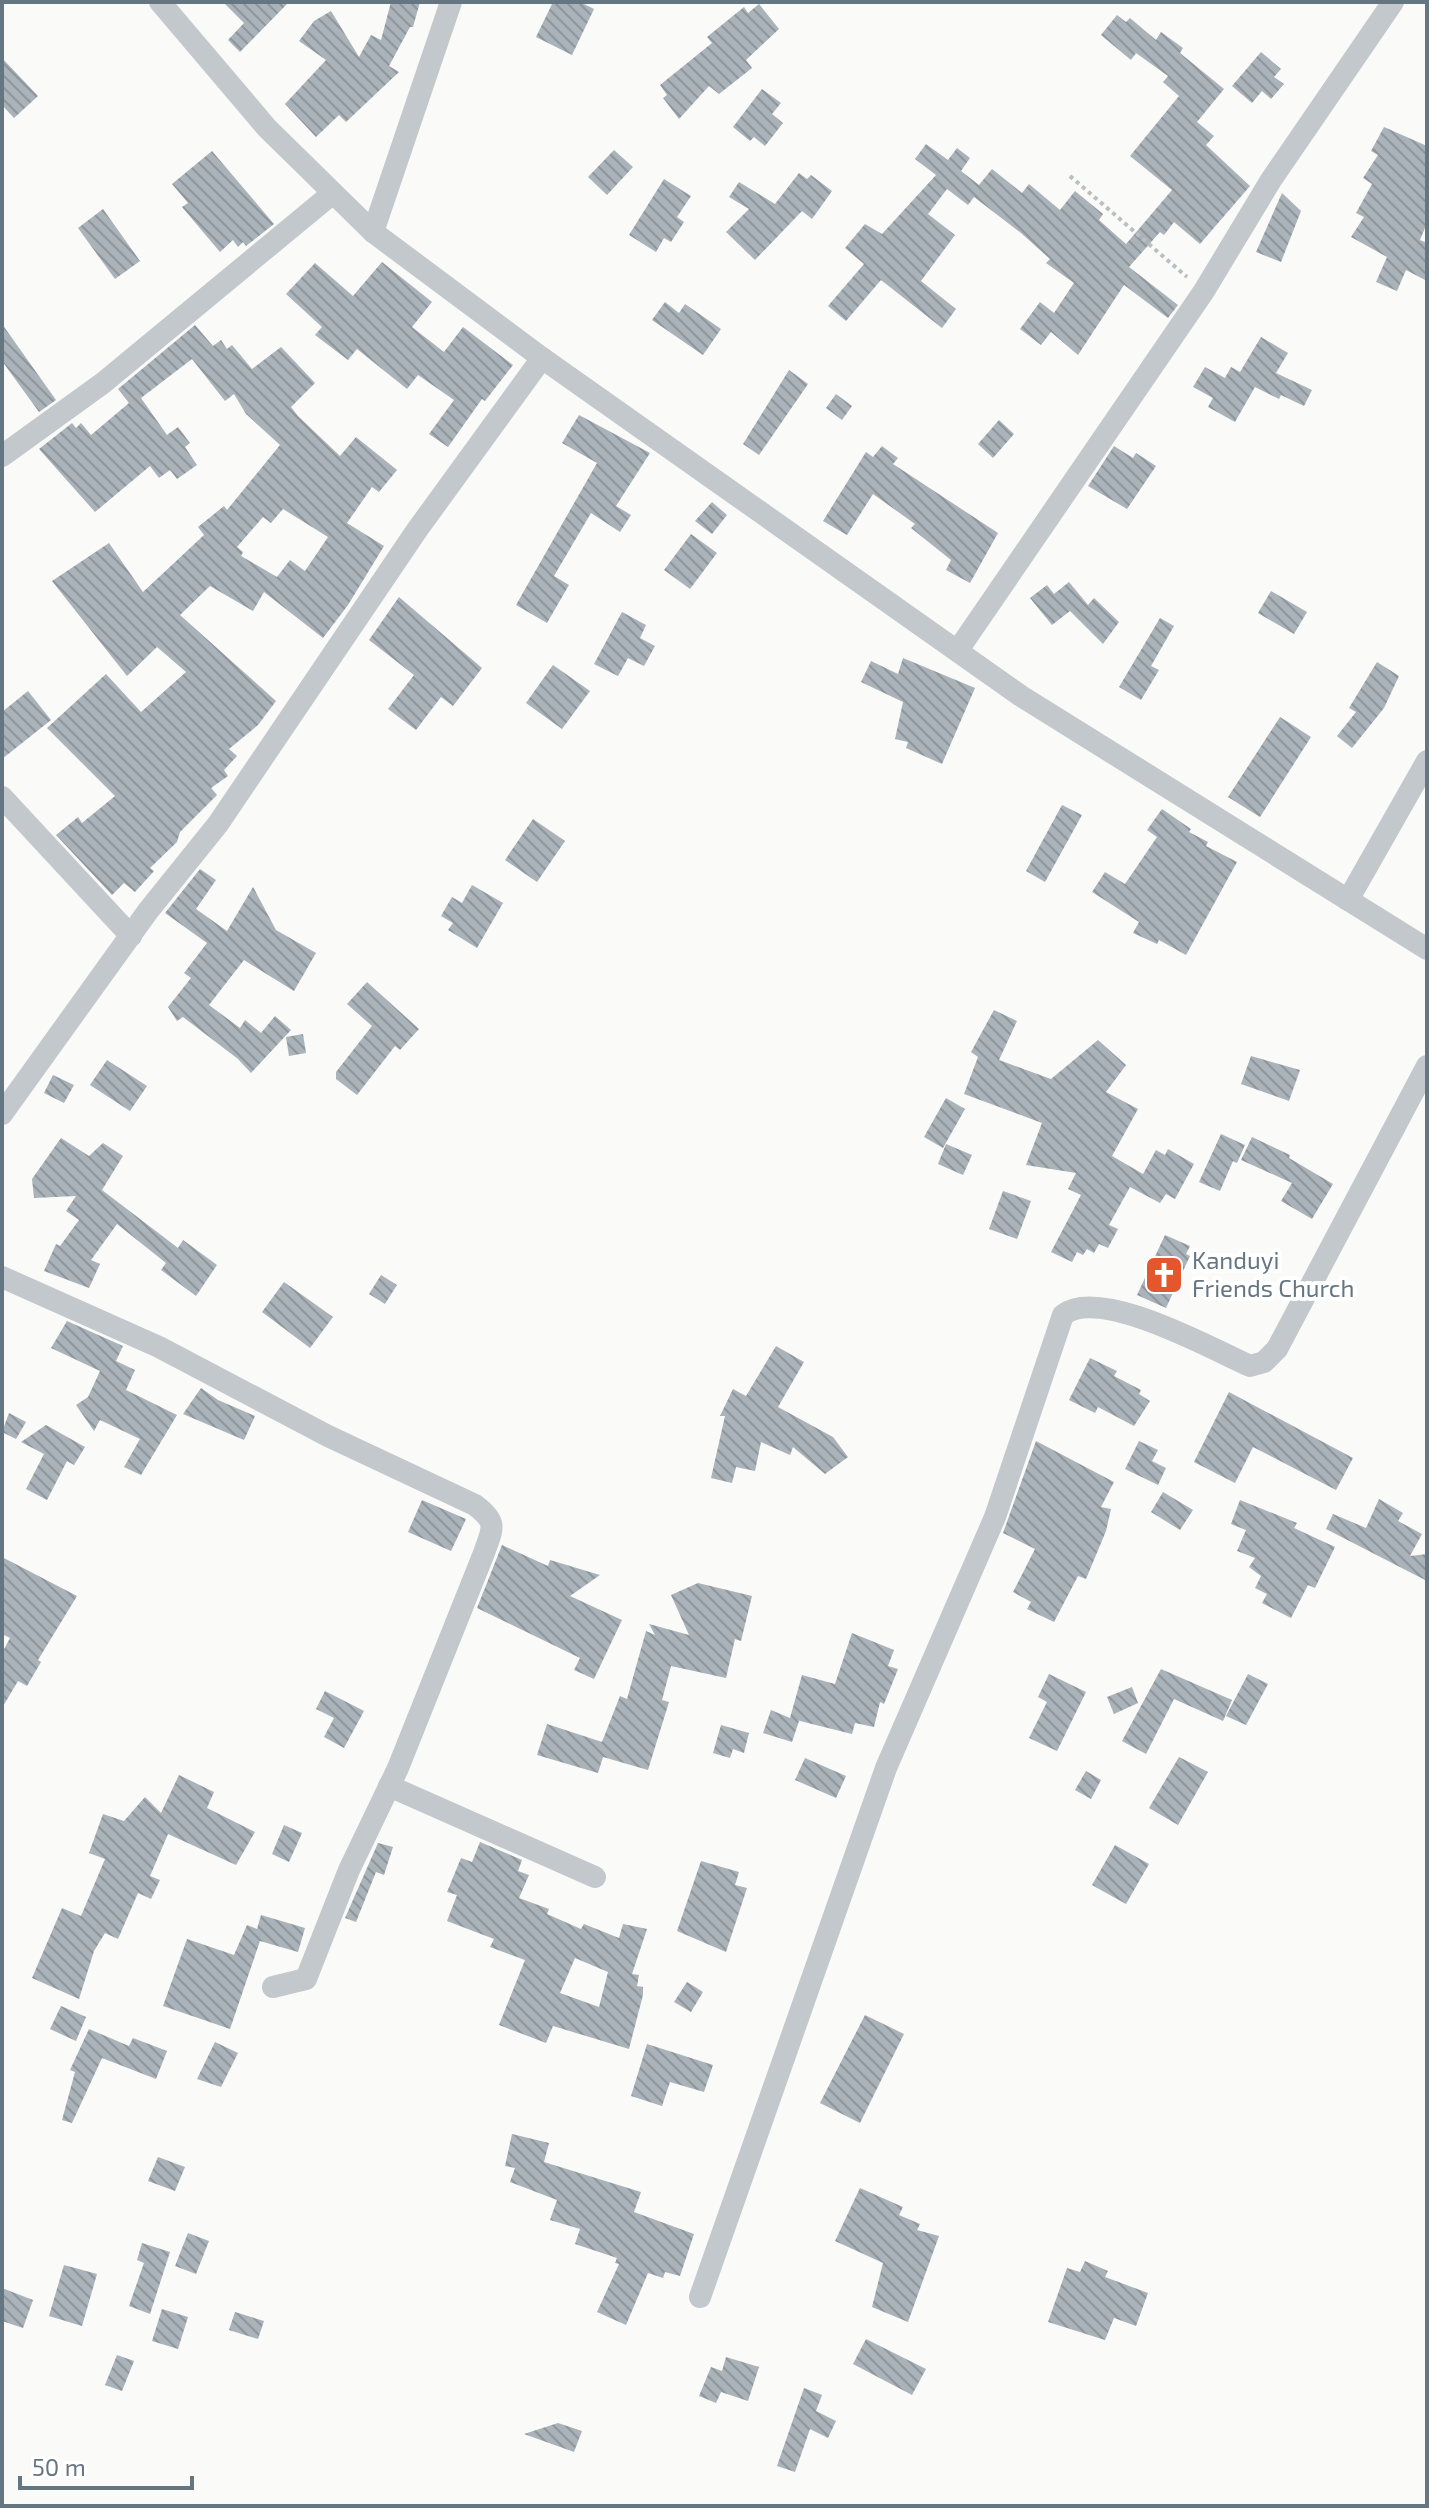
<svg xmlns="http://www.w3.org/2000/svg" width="1429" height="2508" viewBox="0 0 1429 2508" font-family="'Exo 2',sans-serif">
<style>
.building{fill:url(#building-back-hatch);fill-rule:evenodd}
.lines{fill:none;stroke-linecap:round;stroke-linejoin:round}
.path{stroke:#bbbfc2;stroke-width:4;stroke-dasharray:4 4;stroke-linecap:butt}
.minor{stroke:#c3c8cc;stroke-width:22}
.labels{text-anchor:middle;stroke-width:8;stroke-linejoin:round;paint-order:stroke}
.poi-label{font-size:24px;fill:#657683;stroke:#fff;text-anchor:start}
</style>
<defs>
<pattern id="building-back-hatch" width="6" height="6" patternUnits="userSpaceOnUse" patternTransform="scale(2)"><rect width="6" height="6" fill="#aab3b9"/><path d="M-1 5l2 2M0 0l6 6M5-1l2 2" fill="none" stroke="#8e969c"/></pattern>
</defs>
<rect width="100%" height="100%" fill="#fafaf8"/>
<g class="building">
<path d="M223 2H289L240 52 228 40 244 23Z"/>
<path d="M391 2H420L413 27H410L389 66 399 72 346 122 339 115 316 137 285 104 326 60 299 41 314 21 331 11 359 57 371 35 381 40Z"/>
<path d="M553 2H580L594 9 572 55 536 37Z"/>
<path d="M759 4 779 29 746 60 752 68 719 94 709 86 679 119 663 98 667 95 660 85 712 43 707 37 744 7 748 13Z"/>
<path d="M1117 15 1126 22 1130 18 1156 40 1161 32 1183 48 1180 53 1224 89 1197 122 1214 136 1206 145 1250 186 1200 244 1174 222 1164 235 1160 232 1129 267 1178 305 1168 318 1124 285 1078 355 1051 332 1041 345 1020 329 1040 302 1054 313 1074 283 1046 263 1050 259 1021 233 974 197 968 205 947 189 928 214 955 235 921 281 956 309 942 328 881 280 846 321 828 306 864 264 845 248 865 224 882 234 936 175 915 159 926 144 948 160 957 148 970 158 961 171 979 185 992 169 1022 193 1029 184 1060 210 1075 191 1103 214 1099 220 1126 244 1172 190 1130 156 1179 96 1163 82 1168 76 1136 53 1131 60 1101 35Z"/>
<path d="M1261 52 1281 69 1274 77 1284 84 1271 99 1262 91 1252 103 1232 86Z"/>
<path d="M2 58 38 96 14 118 2 105Z"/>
<path d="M762 89 781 103 772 114 783 123 765 146 754 137 750 141 733 127Z"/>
<path d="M1384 127 1427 146V223L1420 240 1427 243V281L1406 270 1397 291 1376 282 1387 257 1351 237 1364 217 1356 213 1372 184 1363 178 1378 155 1371 151Z"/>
<path d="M614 150 633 167 607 195 588 177Z"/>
<path d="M212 151 274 224 246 246 243 242 238 247 233 240 220 252 182 207 188 203 172 184Z"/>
<path d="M799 173 807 179 811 175 832 191 812 219 802 211 755 260 726 232 749 209 729 197 739 182 775 204Z"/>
<path d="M664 179 691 196 677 217 684 222 671 242 664 238 656 252 629 235Z"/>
<path d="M1282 193 1301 211 1281 262 1256 252Z"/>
<path d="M103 209 140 261 115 279 78 228Z"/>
<path d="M382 262 432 302 412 327 444 352 463 327 513 365 485 401 482 399 448 447 429 434 454 400 418 375 407 389 357 349 348 360 315 335 322 327 286 294 315 263 353 296Z"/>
<path d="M665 302 679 313 685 304 721 329 703 355 652 320Z"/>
<path d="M2 324 56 400 39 412 2 361Z"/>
<path d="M195 325 213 346 221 340 227 349 232 345 252 369 281 347 315 383 291 407 298 416 340 456 356 437 397 470 379 492 372 487 347 523 384 546 348 605 323 638 264 592 253 611 210 586 180 615 276 701 258 725 229 749 237 756 224 770 228 776 211 788 217 795 180 832 177 842 150 868 154 871 135 892 124 883 112 895 56 835 78 817 82 823 115 796 47 728 106 674 141 712 186 672 157 647 127 676 52 581 109 543 143 592 204 535 198 527 224 506 227 510 280 445 246 414 234 394 225 401 192 359 141 398 167 435 178 427 190 443 185 447 197 465 177 479 170 470 159 478 150 466 95 512 39 449 72 423 76 428 81 423 91 435 129 403 118 389ZM283 509 328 537 305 571 290 560 277 577 241 556 243 552 237 547 263 517 271 523Z"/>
<path d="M1261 337 1288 353 1276 373 1312 390 1304 406 1281 395 1279 399 1255 387 1235 422 1208 407 1213 398 1193 387 1205 367 1225 378 1231 367 1240 372Z"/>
<path d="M789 370 808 384 759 455 743 444Z"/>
<path d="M836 394 852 406 842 420 826 408Z"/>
<path d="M579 415 650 453 616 506 631 515 620 532 591 513 554 576 569 585 547 623 516 605 597 463 562 443Z"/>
<path d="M999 420 1014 434 993 458 978 444Z"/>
<path d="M882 446 898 458 893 464 998 533 970 583 946 570 951 560 911 528 915 524 873 494 847 535 823 521 866 452 873 457Z"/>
<path d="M1114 446 1133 458 1136 453 1156 466 1127 509 1088 486Z"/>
<path d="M712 502 727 515 712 534 695 521Z"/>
<path d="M691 534 717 553 690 589 664 570Z"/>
<path d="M1069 582 1088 605 1094 598 1119 622 1103 644 1070 611 1052 625 1030 598 1047 585 1054 594Z"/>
<path d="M1271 591 1307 612 1294 634 1258 613Z"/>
<path d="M399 597 482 668 453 706 441 697 416 730 388 709 414 675 369 640Z"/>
<path d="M622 612 646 625 640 638 655 646 644 666 628 658 618 676 594 664Z"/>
<path d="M1160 618 1174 626 1151 666 1159 670 1141 700 1119 687Z"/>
<path d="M903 658 975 688 942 764 906 748 908 742 895 739 903 702 861 682 871 661 898 674Z"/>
<path d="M1377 662 1399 676 1384 708 1352 748 1337 736 1356 712 1349 708Z"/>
<path d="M553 665 590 691 562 729 526 703Z"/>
<path d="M28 691 51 720 2 759V712Z"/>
<path d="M1280 717 1311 737 1260 817 1228 797Z"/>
<path d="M1062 805 1082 815 1045 882 1026 871Z"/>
<path d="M1162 809 1191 829 1189 832 1208 842 1206 846 1237 862 1186 955 1159 940 1157 944 1133 933 1139 922 1092 892 1105 872 1125 884 1157 837 1147 830Z"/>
<path d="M533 819 565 841 537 882 505 860Z"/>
<path d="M200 869 216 880 196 909 227 931 253 887 276 930 316 953 294 991 244 960 209 1005 240 1028 245 1020 261 1033 275 1016 291 1030 251 1073 238 1059 183 1017 177 1021 168 1007 191 978 184 973 207 943 165 913Z"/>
<path d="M472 885 503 903 477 948 448 930 453 923 441 916 452 897 462 903Z"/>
<path d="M367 982 419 1029 400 1050 395 1046 357 1095 336 1079V1072L372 1026 347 1004Z"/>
<path d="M994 1010 1017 1021 999 1060 1051 1079 1098 1040 1126 1065 1106 1092 1138 1109 1112 1156 1143 1174 1156 1150 1165 1155 1168 1149 1194 1164 1175 1199 1166 1194 1160 1203 1130 1187 1109 1225 1118 1229 1108 1248 1099 1244 1094 1253 1087 1249 1083 1255 1077 1252 1072 1262 1051 1252 1081 1195 1068 1189 1076 1173 1026 1165 1042 1123 964 1094 978 1057 971 1052Z"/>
<path d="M303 1034 306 1053 289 1056 286 1037Z"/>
<path d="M1251 1056 1300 1070 1289 1101 1241 1084Z"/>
<path d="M107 1060 147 1086 130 1111 90 1085Z"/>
<path d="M53 1075 74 1085 64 1103 44 1093Z"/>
<path d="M946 1098 965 1109 943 1148 924 1137Z"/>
<path d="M1221 1134 1245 1145 1237 1163 1233 1161 1220 1191 1199 1182Z"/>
<path d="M1252 1137 1290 1155 1289 1158 1333 1184 1312 1219 1281 1201 1292 1183 1241 1160Z"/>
<path d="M61 1138 89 1156 103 1143 123 1156 102 1190 178 1248 183 1240 217 1265 196 1296 161 1270 166 1263 117 1224 91 1260 100 1264 89 1288 44 1271 56 1244 60 1246 79 1220 66 1211 76 1196 34 1198 32 1179Z"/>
<path d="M946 1144 972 1155 963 1175 938 1164Z"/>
<path d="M1003 1191 1031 1201 1017 1239 989 1229Z"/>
<path d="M1165 1235 1190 1246 1186 1254 1190 1256 1166 1308 1137 1295Z"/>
<path d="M381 1275 397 1285 385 1304 369 1294Z"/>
<path d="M284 1282 333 1317 310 1348 262 1312Z"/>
<path d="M67 1321 123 1346 116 1361 135 1370 126 1390 177 1415 141 1475 124 1467 140 1439 100 1420 94 1431 76 1405 88 1397 100 1371 51 1348Z"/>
<path d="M776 1346 804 1362 778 1407 833 1437 848 1457 825 1474 793 1447 790 1455 761 1442 755 1471 736 1467 732 1483 711 1478 725 1416H720L733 1389 746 1396Z"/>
<path d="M1090 1358 1117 1371 1114 1376 1141 1390 1139 1394 1150 1401 1134 1426 1098 1407 1095 1413 1069 1400Z"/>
<path d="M201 1388 218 1400 255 1416 244 1440 183 1414Z"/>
<path d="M1229 1392 1353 1458 1336 1490 1253 1447 1235 1483 1194 1462Z"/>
<path d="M9 1413 26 1422 16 1439 2 1432Z"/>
<path d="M46 1425 85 1447 74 1465 67 1461 47 1500 26 1489 44 1454 21 1442Z"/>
<path d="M1036 1441 1114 1482 1101 1507 1111 1509 1106 1531 1086 1579 1078 1576 1054 1622 1027 1609 1031 1602 1013 1592 1035 1549 1003 1533Z"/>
<path d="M1139 1441 1158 1450 1152 1461 1166 1468 1158 1485 1125 1469Z"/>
<path d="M1163 1492 1193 1510 1180 1530 1151 1512Z"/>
<path d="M1379 1499 1403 1513 1398 1521 1422 1534 1410 1556 1427 1554V1581L1326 1529 1333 1514 1366 1528Z"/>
<path d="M422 1500 466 1519 451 1551 408 1532Z"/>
<path d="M1240 1500 1297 1523 1294 1528 1335 1547 1315 1588 1308 1585 1291 1618 1262 1603 1267 1594 1255 1588 1261 1576 1249 1567 1255 1558 1237 1551 1246 1530 1231 1524Z"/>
<path d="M502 1545 548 1566 550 1560 600 1575 570 1596 622 1620 594 1679 574 1670 580 1658 477 1608Z"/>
<path d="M2 1557 77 1596 38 1660 41 1662 27 1686 18 1681 2 1708V1653L10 1638 2 1634Z"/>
<path d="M698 1583 752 1596 741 1641 735 1639 726 1678 671 1666 662 1700 669 1702 648 1770 603 1757 598 1773 537 1755 547 1724 602 1742 620 1696 627 1699 646 1631 655 1635 649 1624 689 1635 671 1595Z"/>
<path d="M852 1633 894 1650 888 1666 898 1669 884 1704 880 1702 874 1727 855 1723 852 1734 796 1720 799 1721 792 1742 763 1733 771 1710 790 1718 802 1675 835 1684Z"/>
<path d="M1161 1669 1232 1700 1223 1721 1174 1699 1146 1754 1122 1741Z"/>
<path d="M1049 1674 1086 1692 1057 1751 1029 1738 1047 1702 1038 1697Z"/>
<path d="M1248 1674 1268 1684 1246 1725 1226 1716Z"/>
<path d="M1132 1687 1138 1703 1114 1714 1107 1697Z"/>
<path d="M325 1691 364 1711 344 1748 324 1737 334 1718 316 1709Z"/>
<path d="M721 1725 749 1733 744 1753 733 1749 730 1758 713 1753Z"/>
<path d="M1179 1757 1208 1772 1178 1825 1149 1808Z"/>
<path d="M805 1758 846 1776 836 1798 795 1780Z"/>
<path d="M1086 1771 1101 1780 1091 1799 1075 1790Z"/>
<path d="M179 1775 214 1792 207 1808 255 1832 236 1865 168 1834 150 1876 160 1880 151 1899 138 1893 118 1939 105 1933 94 1951 79 1999 32 1978 62 1908 81 1916 105 1859 89 1853 103 1814 124 1821 145 1797 161 1813Z"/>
<path d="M284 1825 302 1833 289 1862 272 1854Z"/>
<path d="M480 1842 522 1860 518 1871 529 1875 519 1898 549 1909 547 1914 581 1929 584 1924 619 1938 623 1924 647 1929 632 1974 639 1975 637 1986 643 1987V1995L629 2049 553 2026 546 2043 499 2025 525 1960 490 1947 494 1939 447 1921 457 1895 447 1892 461 1858 472 1862ZM575 1958 608 1972 599 2007 560 1993Z"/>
<path d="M378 1843 393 1847 384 1875 376 1872 356 1922 345 1918Z"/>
<path d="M1115 1845 1149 1864 1126 1904 1092 1885Z"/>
<path d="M701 1861 739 1872 735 1885 747 1888 726 1952 677 1931Z"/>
<path d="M261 1915 305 1928 298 1952 260 1941 230 2029 163 2006 187 1939 234 1955 247 1925 257 1929Z"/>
<path d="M687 1982 703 1992 691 2012 674 2002Z"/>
<path d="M61 2006 86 2017 76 2041 50 2029Z"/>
<path d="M865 2015 904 2034 860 2123 820 2103Z"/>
<path d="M89 2029 129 2046 133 2038 167 2051 156 2079 102 2058 72 2123 62 2120 75 2072 70 2070Z"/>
<path d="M215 2042 238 2053 221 2087 197 2079Z"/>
<path d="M647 2044 713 2065 704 2092 670 2082 662 2106 631 2096Z"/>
<path d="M512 2134 549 2143 544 2162 641 2192 634 2212 694 2234 680 2276 665 2272 663 2278 648 2273 626 2325 597 2312 619 2264 615 2263 617 2258 575 2244 580 2229 550 2220 557 2200 510 2182 515 2168 505 2166Z"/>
<path d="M158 2157 185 2167 175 2191 148 2181Z"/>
<path d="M860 2188 903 2207 899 2215 920 2224 917 2230 939 2236 908 2322 872 2307 883 2263 835 2241Z"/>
<path d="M188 2233 209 2241 196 2274 175 2266Z"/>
<path d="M142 2243 170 2252 150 2314 129 2306 144 2263 137 2260Z"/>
<path d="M1085 2261 1108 2271 1105 2277 1148 2293 1136 2326 1114 2318 1105 2340 1048 2322 1067 2268 1080 2272Z"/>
<path d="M64 2265 97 2274 82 2326 49 2316Z"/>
<path d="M2 2288 33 2300 23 2328 2 2321Z"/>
<path d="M162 2309 188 2317 178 2349 152 2341Z"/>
<path d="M235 2312 264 2321 258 2339 229 2330Z"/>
<path d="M866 2339 926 2369 912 2395 853 2364Z"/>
<path d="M117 2355 134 2361 122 2391 105 2385Z"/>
<path d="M726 2357 759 2367 748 2401 721 2392 716 2403 699 2396 711 2367 722 2371Z"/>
<path d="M804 2388 822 2395 816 2411 836 2421 828 2438 810 2429 795 2472 777 2466Z"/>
<path d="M558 2423 582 2431 574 2452 524 2434Z"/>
</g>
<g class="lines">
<path class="path" d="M1070 176 1187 277"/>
<g class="minor">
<path d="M160 2 267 128 373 232 542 358 1021 696 1427 949"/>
<path d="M373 232 451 2"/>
<path d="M2 456 103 383 333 193"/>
<path d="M958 650 1204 291 1271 180 1393 2"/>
<path d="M2 797 131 936"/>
<path d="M1348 900 1427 761"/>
<path d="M2 1114 148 911 218 824 417 530 542 358"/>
<path d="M2 1277 159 1347 328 1436 475 1505C498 1523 493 1527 484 1553L398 1768 349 1870 306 1979 273 1987"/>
<path d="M389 1786 595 1877"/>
<path d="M700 2297 886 1768 995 1517 1063 1315C1099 1286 1210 1348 1250 1366L1264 1362 1277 1349 1427 1066"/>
</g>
</g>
<defs>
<g id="church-square" transform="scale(2)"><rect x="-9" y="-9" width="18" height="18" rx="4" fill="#e4572e" stroke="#fff"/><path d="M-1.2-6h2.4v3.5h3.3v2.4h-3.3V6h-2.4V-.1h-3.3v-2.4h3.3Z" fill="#fff"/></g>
</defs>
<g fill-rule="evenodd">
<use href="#church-square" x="1164" y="1275"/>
</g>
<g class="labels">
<g class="poi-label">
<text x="1192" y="1269">Kanduyi<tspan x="1192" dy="28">Friends Church</tspan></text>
</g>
</g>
<rect width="1429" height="2508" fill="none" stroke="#657683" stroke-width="8"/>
<path d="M20 2476v12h172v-12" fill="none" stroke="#657683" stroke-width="4"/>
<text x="32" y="2476" font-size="24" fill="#657683" stroke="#ffffff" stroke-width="6" paint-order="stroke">50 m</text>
</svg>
